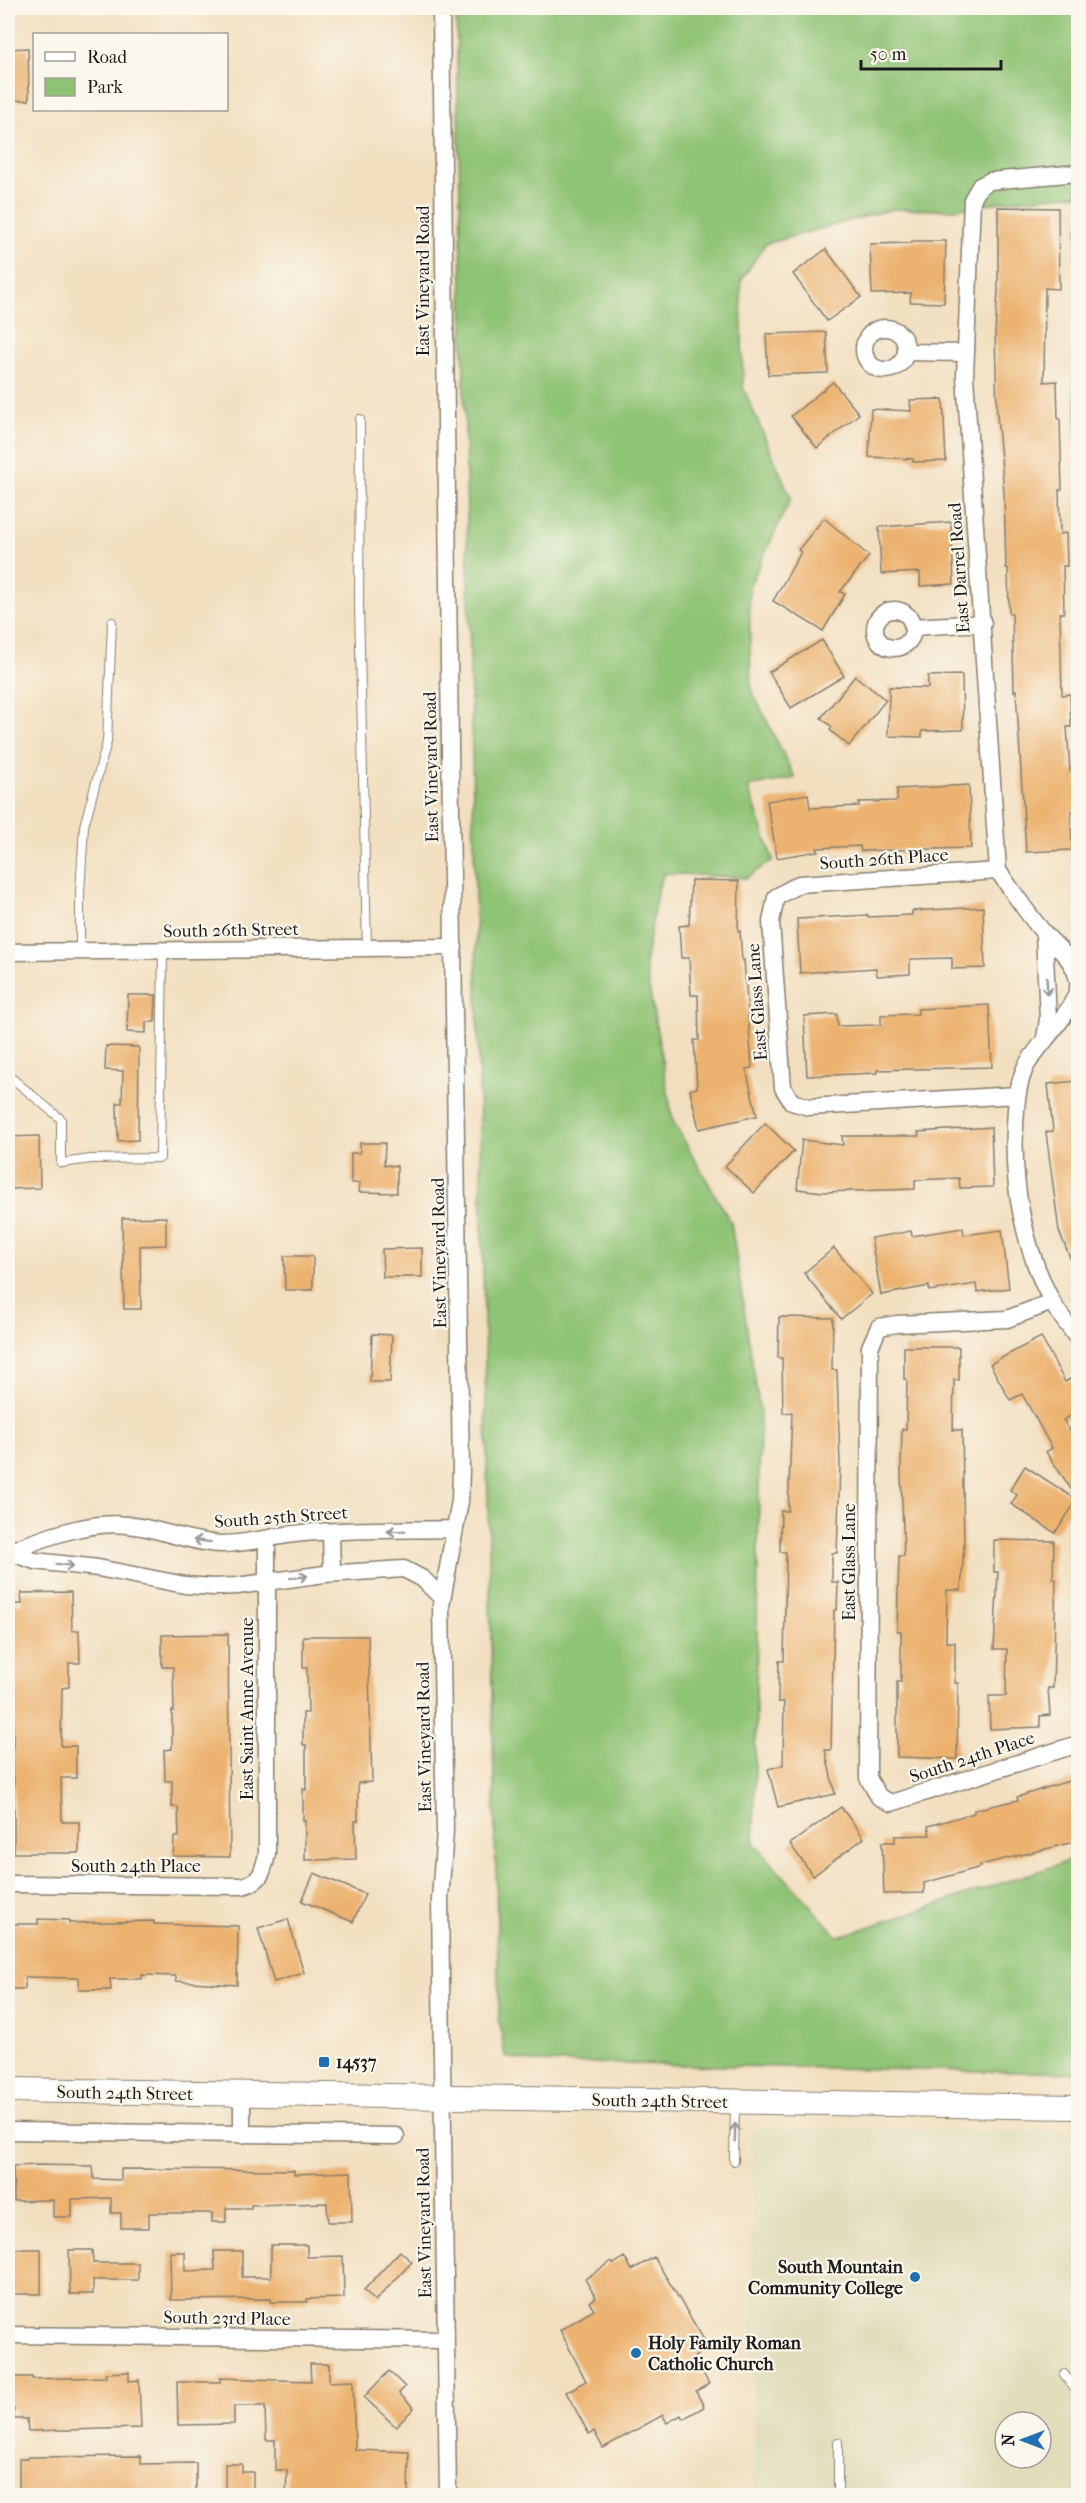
<svg xmlns="http://www.w3.org/2000/svg" width="1086" height="2503" viewBox="0 0 1086 2503" font-family="'IM FELL French Canon',serif">
<style>
.built{fill:#e0ddbb;fill-rule:evenodd}
.green{fill:#8fc374;stroke:#567048;stroke-width:1.5}
.building{fill:#ecb270}
.lines{fill:none;stroke-linecap:round;stroke-linejoin:round}
.lane-casing{stroke:#877e6e;stroke-width:10}
.street-casing{stroke:#877e6e;stroke-width:19}
.secondary-casing{stroke:#877e6e;stroke-width:26}
.lane{stroke:#fff;stroke-width:8}
.street{stroke:#fff;stroke-width:16}
.secondary{stroke:#fff;stroke-width:24}
.oneway{stroke:#999}
.poi-dot{fill:#1f6fb2;stroke:#fbf7ec;stroke-width:2}
.labels{text-anchor:middle;stroke-width:4.5;stroke-linejoin:round;paint-order:stroke}
.street-label{font-size:18px;fill:#1c1c1c;stroke:#fbf7ec}
.poi-label{font-size:18px;font-weight:bold;fill:#1c1c1c;stroke:#fbf7ec;text-anchor:start}
</style>
<rect width="100%" height="100%" fill="#fbf7ec"/>
<filter id="ink" filterUnits="userSpaceOnUse"><feTurbulence type="fractalNoise" baseFrequency=".0167" numOctaves="2"/><feDisplacementMap in="SourceGraphic" scale="12" xChannelSelector="R" yChannelSelector="G"/><feConvolveMatrix kernelMatrix="1 2 1 2 8 2 1 2 1" color-interpolation-filters="sRGB"/></filter>
<filter id="wash" filterUnits="userSpaceOnUse"><feTurbulence type="fractalNoise" baseFrequency=".008" numOctaves="4" result="noise"/><feDisplacementMap in="SourceGraphic" scale="24" xChannelSelector="R" yChannelSelector="G"/><feGaussianBlur stdDeviation="1.35" result="paint"/><feColorMatrix in="noise" values="0 0 0 0 0 0 0 0 0 0 0 0 0 0 0 0 0 1.4 0 .05"/><feComposite in="paint" operator="in"/></filter>
<g filter="url(#wash)">
<rect width="100%" height="100%" fill="#f2dfc0"/>
<path class="built" d="M751 2128 1078 2132V2495H753ZM1005 2422H1041V2458H1005Z"/>
<g class="green">
<path d="M456 8H1078V194L1014 200 948 210 893 209 765 244 741 281 743 387 791 498 749 587 751 689 795 778 748 787 773 860 746 878 664 873 657 892 645 965 673 1121 731 1223 760 1413 754 1843 838 1937 1078 1858V2073L533 2062 505 2057 499 2018Z"/>
<path d="M1078 225V447L1074 375Z"/>
</g>
<g id="blocks">
<g class="building">
<path d="M28 48 29 100 8 101V49Z"/>
<path d="M998 207 1058 208 1059 289 1045 288 1044 382 1057 381 1058 419H1060L1062 490H1059L1060 534 1066 533 1067 566H1063L1064 613H1060L1062 695 1070 694 1071 727H1067L1070 771 1078 770V798H1076L1077 811H1071L1072 850 1026 852 1016 690 1014 691 1012 614H1009L1008 568H1006L1004 492 997 415 995 331 998 292Z"/>
<path d="M912 241H946L944 303 910 302 911 293 872 294 870 244 912 243Z"/>
<path d="M826 249 861 297 827 321 793 274Z"/>
<path d="M826 332 828 373 768 375 766 334Z"/>
<path d="M833 382 859 414 817 448 791 416Z"/>
<path d="M943 399 946 461 913 462V459L869 457 871 409 911 411 910 400Z"/>
<path d="M824 518 869 556 840 592 845 594 823 631 773 601 801 552 798 550Z"/>
<path d="M951 522 954 584 920 586V572L881 574 879 527Z"/>
<path d="M822 640 844 676 791 708 769 672Z"/>
<path d="M962 675 963 730 922 731V737L888 736 889 687 928 688V676Z"/>
<path d="M855 676 886 700 849 746 830 730 832 727 821 718Z"/>
<path d="M969 785 971 848 861 851 860 846 817 848 818 851 777 858 767 801 808 794 810 808 859 806V802L897 801V789Z"/>
<path d="M691 880 739 881 738 931H740L742 961 744 960 752 1068 746 1069 757 1116 699 1129 690 1090 697 1088 694 1040H699L698 995H691L689 958H681L679 926 689 925Z"/>
<path d="M983 907 985 968 952 969V958L910 959V974L877 976 876 968 800 973 797 919 868 915V917L912 915V911Z"/>
<path d="M128 995H156L155 1022H146V1033L127 1032Z"/>
<path d="M989 1005 992 1067 877 1070V1073L807 1076 804 1016 837 1014 838 1026 881 1025V1015L918 1014V1009Z"/>
<path d="M106 1046 139 1047 138 1140 118 1141 117 1103H122L123 1071 105 1070Z"/>
<path d="M1078 1081V1277L1059 1231 1046 1132 1053 1131 1048 1084Z"/>
<path d="M765 1123 794 1151 754 1193 725 1166Z"/>
<path d="M991 1127 993 1187 960 1188 959 1178 915 1180V1189L823 1192 797 1189 802 1140 843 1145 842 1136H919L918 1132Z"/>
<path d="M39 1136 40 1188 8 1189V1137Z"/>
<path d="M360 1143H385L384 1165 397 1166V1193L359 1192 360 1183H351V1153H360Z"/>
<path d="M166 1217V1245L140 1246 141 1309H124L122 1218Z"/>
<path d="M963 1228 964 1235 1002 1230 1009 1288 977 1292 976 1284 929 1291V1286L881 1295 871 1238 911 1231 912 1236Z"/>
<path d="M422 1248V1277H383L382 1249Z"/>
<path d="M834 1248 872 1294 841 1319 804 1273Z"/>
<path d="M284 1256H313V1290H285Z"/>
<path d="M779 1317 833 1318 832 1370H837L840 1465 837 1553H832V1582H838L837 1610H834L831 1750H825L835 1794 778 1807 768 1769 783 1765 784 1702H778L779 1661H784L786 1552H780L781 1511H788L792 1412 783 1413 782 1358H778Z"/>
<path d="M372 1334 392 1335 390 1382H370Z"/>
<path d="M1041 1337 1065 1382 1070 1379 1078 1395V1412L1063 1420 1078 1442V1499L1046 1452 1052 1448 1022 1394 1010 1400 990 1364Z"/>
<path d="M904 1347H959V1380H954L953 1430H962L964 1545 961 1590H947L946 1642H955V1683H958L957 1759 897 1757V1682H901V1631H897L899 1556H904L901 1472 902 1429H906L907 1379H904Z"/>
<path d="M1025 1466 1077 1500 1055 1533 1011 1504 1017 1495 1010 1490Z"/>
<path d="M994 1540 1054 1541 1053 1579H1056L1053 1688H1048L1050 1715 1040 1716V1727L990 1729 989 1696H1006L1007 1649H994L998 1572H994Z"/>
<path d="M71 1592 72 1631 79 1630 80 1663H69V1687L62 1688 61 1746H76V1778H61L62 1822H79V1853H14V1777H12L14 1701H12V1604H22L21 1593Z"/>
<path d="M228 1634 230 1857 173 1856 174 1837H179L178 1807H172V1781H165L164 1750 172 1749V1711H174L173 1667H162V1635Z"/>
<path d="M303 1636H368L372 1782 358 1783V1821H355L356 1859 305 1860V1821H303V1789L306 1790V1745H303V1713H308L307 1668H303Z"/>
<path d="M1078 1778V1841L980 1865 981 1867 924 1883V1893L884 1894 882 1842H895V1836L930 1835 928 1826 974 1813V1810L1018 1800 1017 1797Z"/>
<path d="M841 1807 864 1838 813 1876 790 1844Z"/>
<path d="M314 1873 365 1894 353 1922 302 1901Z"/>
<path d="M38 1919 69 1920V1923L154 1921V1924L238 1926 237 1985 176 1981V1976L142 1975V1979H110L111 1990H79V1978L25 1977V1989H8V1924H38Z"/>
<path d="M288 1919 304 1973 274 1982 258 1928Z"/>
<path d="M38 2165 93 2166 94 2179 121 2180V2169L294 2170V2174L351 2172 352 2222H328L327 2203 251 2205V2208H226V2222H212V2213H149V2228H121V2213H111V2198L72 2199V2217H53V2200L14 2201 13 2166Z"/>
<path d="M271 2245H307V2257L343 2256 344 2298 307 2299V2302H271V2299L171 2300 170 2252H185V2271L215 2270 214 2251H242V2277H271Z"/>
<rect x="8" y="2249" width="33" height="45"/>
<path d="M69 2250H92L93 2263H138V2280H93V2294H70Z"/>
<path d="M400 2251 412 2262 375 2301 364 2290Z"/>
<path d="M624 2257 632 2270 654 2257 709 2348 694 2357 709 2384 696 2391 704 2407 683 2419 681 2415 667 2423 663 2415 603 2448 594 2431 589 2434 566 2392 586 2381 560 2330 594 2310 589 2302 596 2298 585 2279 612 2261 614 2264Z"/>
<path d="M310 2364H329V2382L353 2381 355 2450 409 2452 408 2496H286L287 2470H275V2440H266L265 2406H234V2424L178 2425 177 2382H220V2378L311 2381Z"/>
<path d="M389 2371 405 2387 399 2393 414 2408 396 2427 364 2397Z"/>
<path d="M129 2372V2381L139 2380 141 2428 28 2431 27 2419H14V2409H8V2377H32V2379L106 2377 105 2373Z"/>
<path d="M141 2456V2464L196 2463V2496H19V2459H28V2457Z"/>
<path d="M225 2464H242V2472H253V2496H225Z"/>
</g>
</g>
</g>
<g filter="url(#ink)">
<use href="#blocks" fill-opacity="0" stroke="#877e6e" stroke-width="1.5"/>
<g class="lines">
<g class="lane-casing">
<g id="lane">
<path d="M360 419 359 605 367 948"/>
<path d="M80 951V893L84 826 107 742 112 622"/>
<path d="M8 1075 61 1119V1163L91 1159 160 1158 163 950"/>
<path d="M734 2161 735 2104"/>
<path d="M1064 2374 1078 2392"/>
<path d="M838 2496V2442"/>
</g>
</g>
<g class="street-casing">
<g id="street">
<path d="M441 8C444 495 455 983 461 1470L460 1501 441 1606 445 1831 440 1899 442 2056 448 2496"/>
<path d="M1078 173 990 181 980 186 972 200 965 376 998 871C1013 891 1027 914 1044 933 1058 949 1073 958 1078 980 1083 1004 1036 1045 1025 1068 1017 1087 1016 1106 1015 1126 1012 1186 1024 1248 1052 1302 1059 1315 1070 1327 1078 1339"/>
<circle cx="885" cy="349" r="21"/>
<path d="M906 352 965 353"/>
<circle cx="894" cy="629" r="19"/>
<path d="M913 627 983 623"/>
<path d="M998 871 799 884 776 897 771 922 783 1088 792 1102 809 1107 1017 1095"/>
<path d="M1044 934 1048 1019 1045 1038"/>
<path d="M8 952 454 947"/>
<path d="M1052 1302 1007 1319 897 1324 879 1327 870 1347 868 1778 879 1797 891 1803 1078 1744"/>
<path d="M331 1532 332 1573"/>
<path d="M8 1552C49 1536 96 1517 141 1527 168 1532 194 1543 222 1544 250 1544 276 1535 303 1533 353 1529 404 1530 455 1529"/>
<path d="M8 1552 35 1561 98 1568 185 1585 213 1587 237 1586 325 1574 404 1569 423 1579 442 1598"/>
<path d="M8 1884 242 1886C261 1882 263 1872 267 1854V1540"/>
<path d="M242 2095V2135"/>
<path d="M8 2131 396 2136"/>
<path d="M8 2335 445 2340"/>
</g>
</g>
<g class="secondary-casing">
<path id="secondary" d="M8 2090 1078 2107"/>
</g>
<use href="#lane" class="lane"/>
<use href="#street" class="street"/>
<use href="#secondary" class="secondary"/>
</g>
<defs><path id="oneway-shaft" d="M-6 0H5M1.5-3L5.5 0L1.5 3" fill="none" stroke-width="1.6" stroke-linecap="round" stroke-linejoin="round" transform="scale(1.5)"/></defs>
<g class="oneway">
<use href="#oneway-shaft" transform="translate(1047 986) rotate(88)"/>
<use href="#oneway-shaft" transform="translate(396 1531) rotate(179)"/>
<use href="#oneway-shaft" transform="translate(202 1541) rotate(-173)"/>
<use href="#oneway-shaft" transform="translate(65 1565) rotate(7)"/>
<use href="#oneway-shaft" transform="translate(299 1577) rotate(-7)"/>
<use href="#oneway-shaft" transform="translate(735 2132) rotate(-89)"/>
</g>
</g>
<g class="poi-dot">
<rect x="318" y="2056" width="12" height="12" rx="3"/>
<circle cx="915" cy="2277" r="6"/>
<circle cx="636" cy="2353" r="6"/>
</g>
<g class="labels">
<g class="street-label">
<text transform="translate(423 281) rotate(-90)" y="6">East Vineyard Road</text>
<text transform="translate(959 568) rotate(-94)" y="6">East Darrel Road</text>
<text transform="translate(431 767) rotate(-91)" y="6">East Vineyard Road</text>
<text transform="translate(884 859) rotate(-4)" y="6">South 26th Place</text>
<text transform="translate(231 930) rotate(-1)" y="6">South 26th Street</text>
<text transform="translate(757 1002) rotate(-94)" y="6">East Glass Lane</text>
<text transform="translate(439 1253) rotate(-91)" y="6">East Vineyard Road</text>
<text transform="translate(281 1517) rotate(-4)" y="6">South 25th Street</text>
<text transform="translate(849 1562) rotate(-90)" y="6">East Glass Lane</text>
<text transform="translate(247 1709) rotate(-90)" y="6">East Saint Anne Avenue</text>
<text transform="translate(424 1737) rotate(-91)" y="6">East Vineyard Road</text>
<text transform="translate(972 1757) rotate(-18)" y="6">South 24th Place</text>
<text x="136" y="1872">South 24th Place</text>
<text transform="translate(125 2093) rotate(1)" y="6">South 24th Street</text>
<text transform="translate(660 2101) rotate(1)" y="6">South 24th Street</text>
<text transform="translate(424 2223) rotate(-91)" y="6">East Vineyard Road</text>
<text transform="translate(227 2318) rotate(1)" y="6">South 23rd Place</text>
</g>
<g class="poi-label">
<text x="336" y="2068">14537</text>
<text x="903" y="2273" text-anchor="end">South Mountain<tspan x="903" dy="21">Community College</tspan></text>
<text x="648" y="2349">Holy Family Roman<tspan x="648" dy="21">Catholic Church</tspan></text>
</g>
</g>
<rect width="1086" height="2503" fill="none" stroke="#fbf7ec" stroke-width="30"/>
<rect x="33" y="33" width="195" height="78" fill="#fbf7ec" stroke="#a29f99" stroke-width="1.5"/>
<rect x="45" y="52" width="30" height="9" fill="#ffffff" stroke="#a29f99" stroke-width="1.5"/>
<text x="87" y="63" font-size="18" fill="#1c1c1c">Road</text>
<rect x="45" y="78" width="30" height="18" fill="#8fc374" stroke="#a29f99" stroke-width="1.5"/>
<text x="87" y="93" font-size="18" fill="#1c1c1c">Park</text>
<g transform="translate(1023 2440) rotate(270)"><circle r="28" fill="#fbf7ec" stroke="#a29f99" stroke-width="1.5"/>
<path d="M0-4.5L10 22L0 15L-10 22Z" fill="#1f6fb2"/>
<text y="-9" font-size="16" font-weight="bold" text-anchor="middle" fill="#1c1c1c">N</text>
</g>
<path d="M861 60v9h140v-9" fill="none" stroke="#1c1c1c" stroke-width="3"/>
<text x="870" y="60" font-size="18" fill="#1c1c1c" stroke="#fbf7ec" stroke-width="4.5" paint-order="stroke">50 m</text>
</svg>
